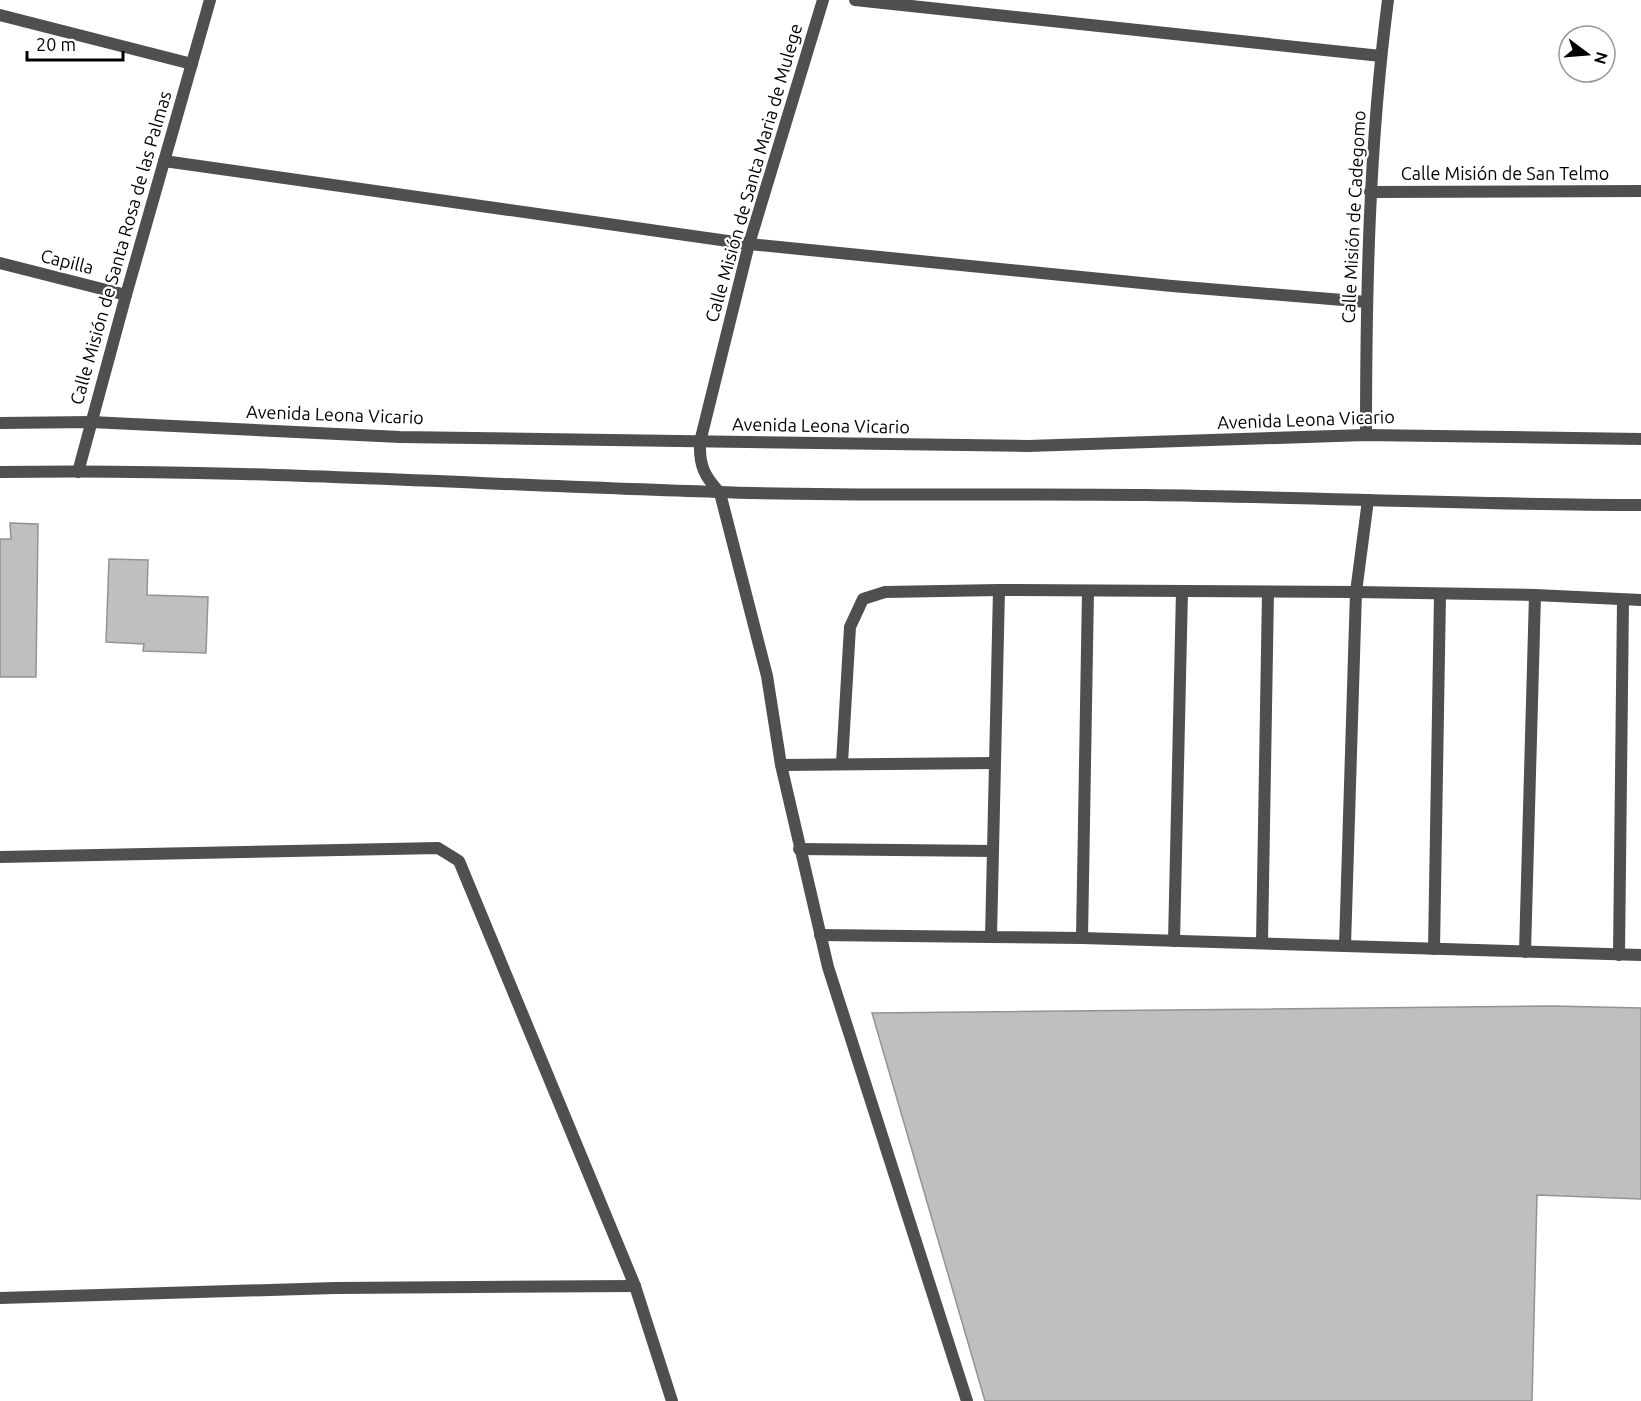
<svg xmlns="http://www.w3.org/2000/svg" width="1641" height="1401" viewBox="0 0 1641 1401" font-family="Ubuntu,sans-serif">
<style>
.building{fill:#bfbfbf;stroke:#939393;stroke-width:1.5}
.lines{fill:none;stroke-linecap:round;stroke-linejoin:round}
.service{stroke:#4f4f4f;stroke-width:12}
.minor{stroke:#4f4f4f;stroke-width:12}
.tertiary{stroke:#4f4f4f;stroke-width:12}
.labels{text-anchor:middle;stroke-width:4.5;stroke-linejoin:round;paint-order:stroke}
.street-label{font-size:18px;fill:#000;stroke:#fff}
</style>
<rect width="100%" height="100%" fill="#fff"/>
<g class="building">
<path d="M10 523 38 524 36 677H0V539H11Z"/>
<path d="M109 559 148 560 147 595 208 597 206 653 143 651 144 644 106 642Z"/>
<path d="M1554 1006 1641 1008V1199L1537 1195 1532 1401H985L872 1013Z"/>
</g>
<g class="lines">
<g class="service">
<path d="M1641 600 1535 595 1356 592 999 590 991 937 1082 938 1641 955"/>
<path d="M842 763 850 627 863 599 885 592 999 590"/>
<path d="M781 765 994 763"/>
<path d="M799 849 993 851"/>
<path d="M820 935 991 937"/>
<path d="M1082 938 1088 591"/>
<path d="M1174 941 1182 591"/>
<path d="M1262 943 1268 592"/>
<path d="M1345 946 1356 592 1368 500"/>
<path d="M1434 949 1440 595"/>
<path d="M1525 952 1535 595"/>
<path d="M1619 955 1623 600"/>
</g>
<g class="minor">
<path d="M823 0 749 244 700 442C699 465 704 476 720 493L767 676 781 765 828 967 967 1401"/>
<path d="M855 0 1381 56"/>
<path d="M0 15 192 64"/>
<path d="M164 161 749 244 1172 286 1367 302"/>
<path d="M1370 192 1641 191"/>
<path d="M0 263 126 295"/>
<path d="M1366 435C1366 290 1369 145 1388 0"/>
<path d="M78 472 126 295 210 0"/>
<path d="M0 857 438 848 459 861 635 1286 672 1401"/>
<path d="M0 1298 335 1288 635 1286"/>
</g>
<g class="tertiary">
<path d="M0 423 91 422 400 437 1028 446 1366 435 1641 439"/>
<path d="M0 472C239 468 478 485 717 492 860 497 1003 493 1146 495 1311 497 1476 505 1641 505"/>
</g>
</g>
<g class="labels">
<g class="street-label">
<text transform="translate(754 173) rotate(-74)" y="6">Calle Misión de Santa Maria de Mulege</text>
<text x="1505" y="180">Calle Misión de San Telmo</text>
<text transform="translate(1354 217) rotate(-87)" y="6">Calle Misión de Cadegomo</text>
<text transform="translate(121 248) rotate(-74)" y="6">Calle Misión de Santa Rosa de las Palmas</text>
<text transform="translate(67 262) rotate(14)" y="6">Capilla</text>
<text transform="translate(335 415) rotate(2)" y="6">Avenida Leona Vicario</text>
<text transform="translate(1306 420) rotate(-2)" y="6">Avenida Leona Vicario</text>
<text transform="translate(821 426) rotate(1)" y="6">Avenida Leona Vicario</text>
</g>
</g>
<g transform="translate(1587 54) rotate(106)"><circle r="28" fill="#ffffff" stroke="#999999" stroke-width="1.5"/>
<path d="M0-4.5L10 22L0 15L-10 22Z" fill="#000000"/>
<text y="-9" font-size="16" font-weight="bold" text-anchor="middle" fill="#000000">N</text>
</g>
<path d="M27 51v9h96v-9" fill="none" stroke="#000000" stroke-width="3"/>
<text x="36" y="51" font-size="18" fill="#000000" stroke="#ffffff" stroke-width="4.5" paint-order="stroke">20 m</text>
</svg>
